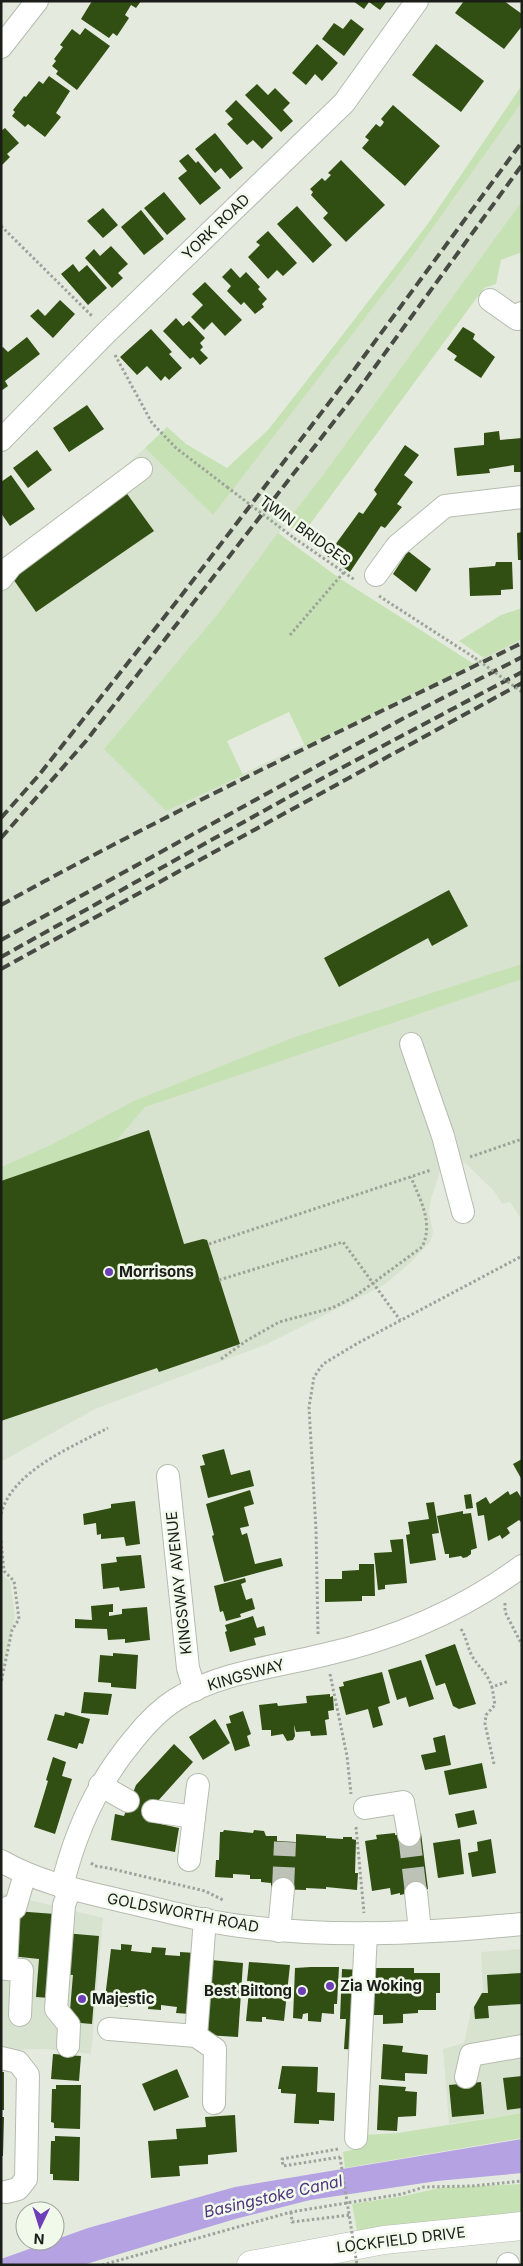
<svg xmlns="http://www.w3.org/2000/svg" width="523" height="2266" viewBox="0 0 523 2266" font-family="Inter,sans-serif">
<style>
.built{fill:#d8e3cf}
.green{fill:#c6e1b3}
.water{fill:#b4a2e2}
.building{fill:#314e13}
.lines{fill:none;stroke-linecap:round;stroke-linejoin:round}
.minor-tunnel{stroke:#bcc2b6;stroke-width:22;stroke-dasharray:22 11;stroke-linecap:butt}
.minor-casing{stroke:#b5bcaf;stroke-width:24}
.major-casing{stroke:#b5bcaf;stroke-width:29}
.path{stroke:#9da399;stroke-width:3;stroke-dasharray:2.5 2.5;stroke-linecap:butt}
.minor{stroke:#fff;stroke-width:22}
.major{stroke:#fff;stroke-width:28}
.rail{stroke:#474b44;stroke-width:4;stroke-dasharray:10 5;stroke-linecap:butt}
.path-bridge{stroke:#9da399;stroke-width:3;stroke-dasharray:2.5 2.5;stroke-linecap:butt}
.poi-dot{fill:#6d3eb6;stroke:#f1f9eb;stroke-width:2}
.labels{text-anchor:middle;stroke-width:5;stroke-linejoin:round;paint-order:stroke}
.street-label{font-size:15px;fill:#1a1d18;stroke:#f1f9eb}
.poi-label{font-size:15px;font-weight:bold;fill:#1a1d18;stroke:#f1f9eb;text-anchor:start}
.water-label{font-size:16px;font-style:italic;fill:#4f347f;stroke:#f1f9eb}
</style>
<rect width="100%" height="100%" fill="#e4ebde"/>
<g class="built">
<path d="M522 102V201L323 475 217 615 166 811 522 639V964L515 967 522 979V1215L519 1216 510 1202 502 1204 494 1191 465 1163 440 1171 431 1199 429 1212 433 1232 430 1242 409 1264 384 1285 267 1344 95 1409 1 1462V1181L115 1142 47 1147 1 1167V564L82 504 145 448 213 514 412 257Z"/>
<path d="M1 1574 10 1581 15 1617 1 1677Z"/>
<path d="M1 1893 103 1918 91 2054 46 2049 1 2050Z"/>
<path d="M522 1949V2113L449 2124 443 2049 464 2043 471 2011 483 1990 481 1952Z"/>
</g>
<g class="green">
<path d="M522 85V102L412 257 213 515 145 448 167 427 186 444 227 468 268 430 344 333 427 225Z"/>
<path d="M522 201V252L501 260 496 284 484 288 302 535 285 524 323 475Z"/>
<path d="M278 533 339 578 474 664 305 746 289 712 227 741 243 775 166 811 104 749 217 615Z"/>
<path d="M522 608V639L484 658 459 641 501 615Z"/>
<path d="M522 964V979L145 1107 115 1142 1 1181V1167L53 1144 134 1101 244 1057 298 1036Z"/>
<path d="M522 2113V2138L345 2168 343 2152 360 2148 363 2135 398 2133Z"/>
<path d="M522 2184V2214L358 2236 352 2204 404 2196 439 2188Z"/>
</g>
<path class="water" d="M522 2139V2173L437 2181 310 2200 235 2219 83 2265H1V2259L88 2228 235 2187Z"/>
<g class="building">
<path d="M92 1H141L136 8 131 5 125 15 129 18 117 36 113 33 109 38 81 19Z"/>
<path d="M353 1H387L380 10 369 2 364 9Z"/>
<path d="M464 1H504L522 14V26L504 49 455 13Z"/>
<path d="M351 19 364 29 344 56 322 39 334 23 343 29Z"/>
<path d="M85 28 110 46 77 90 56 74 58 71 52 66 56 61 54 59 63 47 60 45 72 29 80 35Z"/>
<path d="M317 44 338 63 322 81 315 74 306 85 292 73Z"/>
<path d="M436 44 484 81 461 112 412 75Z"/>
<path d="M49 76 70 91 56 113 61 117 45 137 28 124 25 127 12 116 15 112 13 110 24 96 26 97 39 81 43 84Z"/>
<path d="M257 84 268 95 275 88 290 103 283 110 293 121 281 132 245 95Z"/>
<path d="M236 100 273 138 262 149 253 140 247 145 227 124 233 119 225 111Z"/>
<path d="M393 105 440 146 405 186 362 148 369 140 365 137 376 124 380 127 382 125 384 122 381 119Z"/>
<path d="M5 128 19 143 7 154 10 157 1 166V131Z"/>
<path d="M215 133 243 168 230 179 221 168 215 173 195 149Z"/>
<path d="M188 154 196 163 198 161 221 188 200 205 178 178 187 171 179 161Z"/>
<path d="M341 160 385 205 346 242 323 218 328 213 311 195 313 192 310 189 322 178 325 181 331 175 328 173Z"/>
<path d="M164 192 186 219 167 235 144 208Z"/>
<path d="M297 206 332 245 313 263 277 224Z"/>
<path d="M103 208 118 225 103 238 87 221Z"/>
<path d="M141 210 164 239 144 255 121 227Z"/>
<path d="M268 231 297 263 283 276 277 270 268 279 248 257 260 245 256 242Z"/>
<path d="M111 246 128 264 118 273 123 278 112 288 85 258 94 249 100 256Z"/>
<path d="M73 264 79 272 87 265 107 288 88 305 61 274Z"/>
<path d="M231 268 240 278 246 272 260 287 258 289 267 299 262 304 264 307 255 314 244 302 241 305 227 291 231 286 222 277Z"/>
<path d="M205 282 242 320 225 336 212 322 204 330 191 317 203 305 192 294Z"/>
<path d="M60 300 75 314 53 338 30 316 38 309 45 316Z"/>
<path d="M176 318 183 326 189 321 205 338 200 343 203 347 200 350 208 358 200 365 193 357 190 359 163 331Z"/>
<path d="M463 327 475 334 473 339 495 357 481 378 454 360 457 356 447 349Z"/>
<path d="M151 329 172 352 169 354 182 368 169 380 165 376 161 381 147 366 137 375 120 357Z"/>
<path d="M27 337 40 354 5 381 8 386 1 391V348L3 347 8 352Z"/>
<path d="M87 405 104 429 69 452 53 428Z"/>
<path d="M499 431 500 440 522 438V472H514V465L489 469 490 473 457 476 454 448 484 445V433Z"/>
<path d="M405 445 419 455 404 475 413 482 397 504 402 507 385 528 381 526 350 572 327 556 359 512 363 514 377 494 374 490Z"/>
<path d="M37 450 52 470 28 488 13 468Z"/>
<path d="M11 475 35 509 10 526 1 513V482Z"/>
<path d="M125 491 154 531 36 612 9 573Z"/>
<path d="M522 532V560H518L517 533Z"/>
<path d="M408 551 431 569 416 592 393 574Z"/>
<path d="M496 562H512L513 589 501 590V595L470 596 469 568 495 566Z"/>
<path d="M449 890 468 926 432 946 428 938 339 987 324 958Z"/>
<path d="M149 1130 184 1244 203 1239 207 1240 240 1344 159 1372 157 1368 1 1421V1181Z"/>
<path d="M224 1449 231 1475 250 1470 254 1486 208 1498 200 1466 205 1465 202 1455Z"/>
<path d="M522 1459V1480L513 1464Z"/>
<path d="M250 1490 254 1504 244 1507 249 1526 240 1528 242 1535 247 1533 255 1564 281 1558 283 1566 224 1582 212 1536 214 1535 206 1504Z"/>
<path d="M508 1491 510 1495 517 1491 522 1499V1523L519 1520 507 1528 510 1533 502 1539 500 1535 488 1541 484 1515 478 1516 476 1503 486 1497 490 1504Z"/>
<path d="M471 1494 473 1508 466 1509 464 1495Z"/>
<path d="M135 1501 140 1544 126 1546 124 1537 101 1539V1534L97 1535 96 1523 84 1525 83 1514 111 1508V1504Z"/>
<path d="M434 1502 439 1533 432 1534 436 1560 410 1564 406 1535 410 1534 408 1522 429 1519 426 1503Z"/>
<path d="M463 1511V1514L471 1513 477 1548 471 1550V1554L467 1557 463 1558 461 1556 449 1558V1554H445L437 1516Z"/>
<path d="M403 1539 407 1583 385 1585V1589L378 1590 374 1553 392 1552 390 1540Z"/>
<path d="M141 1555 145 1588 120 1591 119 1587 103 1589 101 1564 117 1562 116 1557Z"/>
<path d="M359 1564H374L375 1596H362V1601L325 1602V1579H342V1571L359 1570Z"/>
<path d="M245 1578 246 1582 241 1584 246 1600 252 1598 255 1609 240 1614 241 1617 226 1621 223 1611 220 1612 214 1586Z"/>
<path d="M113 1604V1612H109V1616L122 1614V1609L147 1607 150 1640 125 1643V1639L108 1640 107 1629 75 1628V1619L92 1620 91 1606Z"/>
<path d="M253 1616 257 1628 264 1626 266 1635 254 1638 256 1645 230 1652 225 1632 227 1631 225 1625Z"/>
<path d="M455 1644 476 1704 459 1709 453 1706 445 1683 436 1686 425 1655Z"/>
<path d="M113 1653 138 1655 136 1689 111 1687V1683L98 1682 100 1655 113 1656Z"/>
<path d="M421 1660 434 1699 409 1707 406 1697 397 1700 388 1670Z"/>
<path d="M382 1672 390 1703 378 1707 383 1725 373 1728 368 1709 346 1715 339 1687 344 1686 343 1682Z"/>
<path d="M84 1692 112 1694 108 1715 81 1713Z"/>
<path d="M330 1694V1697L333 1696 334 1710 328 1711 329 1719 325 1720 327 1735 311 1736 310 1731 296 1732 294 1725 295 1736 293 1740 287 1741 283 1734 271 1736V1730H262L259 1705 277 1703 278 1706 307 1703 306 1696Z"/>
<path d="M243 1711 251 1734 247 1736 250 1746 235 1751 226 1724 231 1723 229 1716Z"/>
<path d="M65 1712 90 1719 83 1744 79 1743 77 1749 47 1740 55 1714 64 1716Z"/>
<path d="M215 1719 230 1743 203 1760 189 1737Z"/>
<path d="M445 1735 451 1765 425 1770 421 1755 436 1752 433 1738Z"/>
<path d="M174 1744 193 1762 157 1802 147 1821 179 1828 175 1852 111 1840 115 1814 124 1816 136 1785Z"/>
<path d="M53 1757 66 1762 62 1776 72 1779 55 1834 34 1827 48 1781 46 1780Z"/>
<path d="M482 1763 487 1788 449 1795 444 1771Z"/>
<path d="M474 1810 477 1824 458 1828 455 1814Z"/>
<path d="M224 1830 253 1833 254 1830 264 1831 266 1836H277V1841L296 1842V1834L326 1836V1838L343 1839V1837H352V1839L356 1840 355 1873H358L357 1890 326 1887V1889L306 1888V1890L271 1889V1883L261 1882V1879H250V1875L233 1874V1878L215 1877 216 1860H219L220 1832H223Z"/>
<path d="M395 1833V1835L421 1833 428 1889 400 1895V1893L391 1895 390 1888 372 1891 365 1841 377 1839 376 1835Z"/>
<path d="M460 1839 464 1874 438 1878 433 1843Z"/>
<path d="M491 1839 496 1873 472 1877 468 1853 478 1851 477 1842Z"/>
<path d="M15 1911 55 1914 50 1998 36 1997 39 1959 11 1956Z"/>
<path d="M64 1933 99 1936 92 2024 69 2022 73 1975 60 1974Z"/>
<path d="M121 1944 132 1945 131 1951 151 1953 152 1947 166 1948 165 1955 180 1956V1952L196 1953 190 2014 176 2013 177 2007 161 2005V2010L148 2009 149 2004 128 2002V2007L116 2006 117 1999 105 1998 111 1949 121 1950Z"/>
<path d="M211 1960 243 1963 238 2037 205 2035Z"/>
<path d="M249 1962 290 1965 284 2021 266 2019V2017H262V2022L246 2021 250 1981H247Z"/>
<path d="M311 1967H339L337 2004H334V2014L322 2013 321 2022 308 2021V2013L303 2014 302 2019 293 2018 295 1968Z"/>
<path d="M373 1968H414V1973H440V1993H436V2010H418V2013L403 2014V2023L383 2024V2015H374Z"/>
<path d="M342 1969 361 1970 358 2050 344 2049 346 2019H340Z"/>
<path d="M522 1973V2004L488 2006 489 2018 475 2019 474 2007 482 1993H488L487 1975Z"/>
<path d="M383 2044 403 2046 402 2052 428 2055 427 2074 405 2073V2081L381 2079Z"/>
<path d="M53 2054 81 2056 79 2081 51 2079Z"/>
<path d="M282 2066 318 2067 317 2092 335 2093 334 2121 319 2120V2124L294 2123 296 2094 281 2093V2089H278Z"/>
<path d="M177 2069 189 2097 154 2111 142 2084Z"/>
<rect x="1" y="2072" width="3" height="38"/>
<path d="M522 2076V2108L507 2110 503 2078Z"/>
<path d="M481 2082 484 2114 452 2117 449 2085Z"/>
<path d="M56 2085H81L80 2129 54 2128V2123L51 2122 52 2089H56Z"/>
<path d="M379 2085 406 2087 405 2091 417 2092 416 2116 398 2117 397 2131 377 2130Z"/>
<path d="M235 2115 237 2152 208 2155V2164L179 2166 180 2176 151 2178 148 2141 177 2139 176 2129 206 2127 205 2117Z"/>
<path d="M1 2117H4L3 2156H1Z"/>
<path d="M55 2136 80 2137 79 2181 53 2180V2174H50L51 2141H55Z"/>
</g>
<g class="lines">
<g class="minor-tunnel">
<path d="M409 1835 416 1893"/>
<path d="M283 1889 285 1842"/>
</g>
<g class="minor-casing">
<g id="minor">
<path d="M1 47 37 1"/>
<path d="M490 300 517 319 522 313"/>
<path d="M1 440 105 334 344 103 417 1"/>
<path d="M376 575 397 546 445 506 522 497"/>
<path d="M1 579 11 566 141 469"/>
<path d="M411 1044 443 1136 463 1212"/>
<path d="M168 1476 188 1668 195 1690"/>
<path d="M100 1785 128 1801"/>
<path d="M365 1808 403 1802 409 1835"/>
<path d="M153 1811 194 1817 198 1785"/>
<path d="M189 1860 194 1817"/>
<path d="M1 1861C42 1884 81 1891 127 1902 167 1911 208 1923 249 1927 339 1938 432 1933 522 1924"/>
<path d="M62 1887C75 1831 97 1783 134 1739 146 1724 159 1710 175 1700 218 1673 274 1667 323 1655 394 1639 463 1610 522 1566"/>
<path d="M416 1893 420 1931"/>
<path d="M279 1931 283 1889"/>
<path d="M20 2015 22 1970 6 1969 9 1907 15 1908 25 1874"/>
<path d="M109 2029 196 2036 215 2049 214 2103"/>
<path d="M196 2036 205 1919"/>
<path d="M68 2046 69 2025 56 2009 64 1905 70 1889"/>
<path d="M1 2058 18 2062 28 2075 26 2179 18 2189 6 2192"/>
<path d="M466 2077 471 2055 522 2046"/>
<path d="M356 2138 366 1933"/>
<path d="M508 2264V2265"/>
</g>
</g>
<g class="major-casing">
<path id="major" d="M251 2265 384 2240 522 2226"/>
</g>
<g class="path">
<path d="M1 226 93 317"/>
<path d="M115 355 152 423 176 448 227 487"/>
<path d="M294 538 355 580"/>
<path d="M379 596 475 658"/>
<path d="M290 635 344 572"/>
<path d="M470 1157 522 1139"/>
<path d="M209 1244 431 1170"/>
<path d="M219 1280 343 1242 400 1320"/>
<path d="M221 1359 246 1341 279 1322 332 1308 354 1297 422 1247C434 1223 420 1200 411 1177"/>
<path d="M1 1514C12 1471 72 1447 108 1428"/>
<path d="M1 1541 4 1571 14 1581 19 1619 12 1630 1 1683"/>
<path d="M505 1603V1612L522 1645"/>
<path d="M461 1629C467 1638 468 1651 474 1659 482 1671 486 1671 492 1687"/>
<path d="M318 1634 316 1530 309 1407 314 1377 323 1364 358 1343 522 1256"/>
<path d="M330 1674 347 1756 351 1794"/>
<path d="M494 1764 485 1724 486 1715 495 1705 492 1687 509 1681"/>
<path d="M356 1827 364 1913"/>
<path d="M91 1863 95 1866 108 1868 205 1891 223 1900"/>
<path d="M338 2149 282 2159 283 2166 340 2157"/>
<path d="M291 2212 292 2222 350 2215"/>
<path d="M102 2265 291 2212 402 2194 424 2187 472 2186 522 2181"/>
</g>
<use href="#minor" class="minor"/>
<use href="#major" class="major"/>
<g class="rail">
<path d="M1 818 39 775 181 596 348 378 522 142"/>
<path d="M1 838 86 741 353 397 522 165"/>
<path d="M1 905C171 811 347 728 522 643"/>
<path d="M1 940 404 718 522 657"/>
<path d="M1 957 330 774 522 672"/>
<path d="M1 969 522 683"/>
</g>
<g class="path-bridge">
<path d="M227 487 294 538"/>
<path d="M475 658 522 692"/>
<path d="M340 2157 357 2265"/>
</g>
</g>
<g class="poi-dot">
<circle cx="109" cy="1272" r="5"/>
<circle cx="330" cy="1986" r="5"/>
<circle cx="302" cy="1991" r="5"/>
<circle cx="82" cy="1999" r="5"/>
</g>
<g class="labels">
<g class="street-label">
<text transform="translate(216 227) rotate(-44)" y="5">YORK ROAD</text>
<text transform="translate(305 531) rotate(36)" y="5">TWIN BRIDGES</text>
<text transform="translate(179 1583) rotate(-96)" y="5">KINGSWAY AVENUE</text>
<text transform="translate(246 1675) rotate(-16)" y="5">KINGSWAY</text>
<text transform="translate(183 1913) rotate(11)" y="5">GOLDSWORTH ROAD</text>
<text transform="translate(401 2240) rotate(-7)" y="5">LOCKFIELD DRIVE</text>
</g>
<g class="poi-label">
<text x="119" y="1277">Morrisons</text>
<text x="340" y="1991">Zia Woking</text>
<text x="292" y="1996" text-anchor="end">Best Biltong</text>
<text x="92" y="2004">Majestic</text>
</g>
<g class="water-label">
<text transform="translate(273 2196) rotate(-13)" y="6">Basingstoke Canal</text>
</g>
</g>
<rect width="523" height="2266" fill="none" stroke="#1a1d18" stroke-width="5"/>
<g transform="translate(40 2226) rotate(184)"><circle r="24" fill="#f1f9eb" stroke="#9ba197"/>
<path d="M0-4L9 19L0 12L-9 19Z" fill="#6d3eb6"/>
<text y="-8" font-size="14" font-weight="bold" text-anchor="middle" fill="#1a1d18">N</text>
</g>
</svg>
